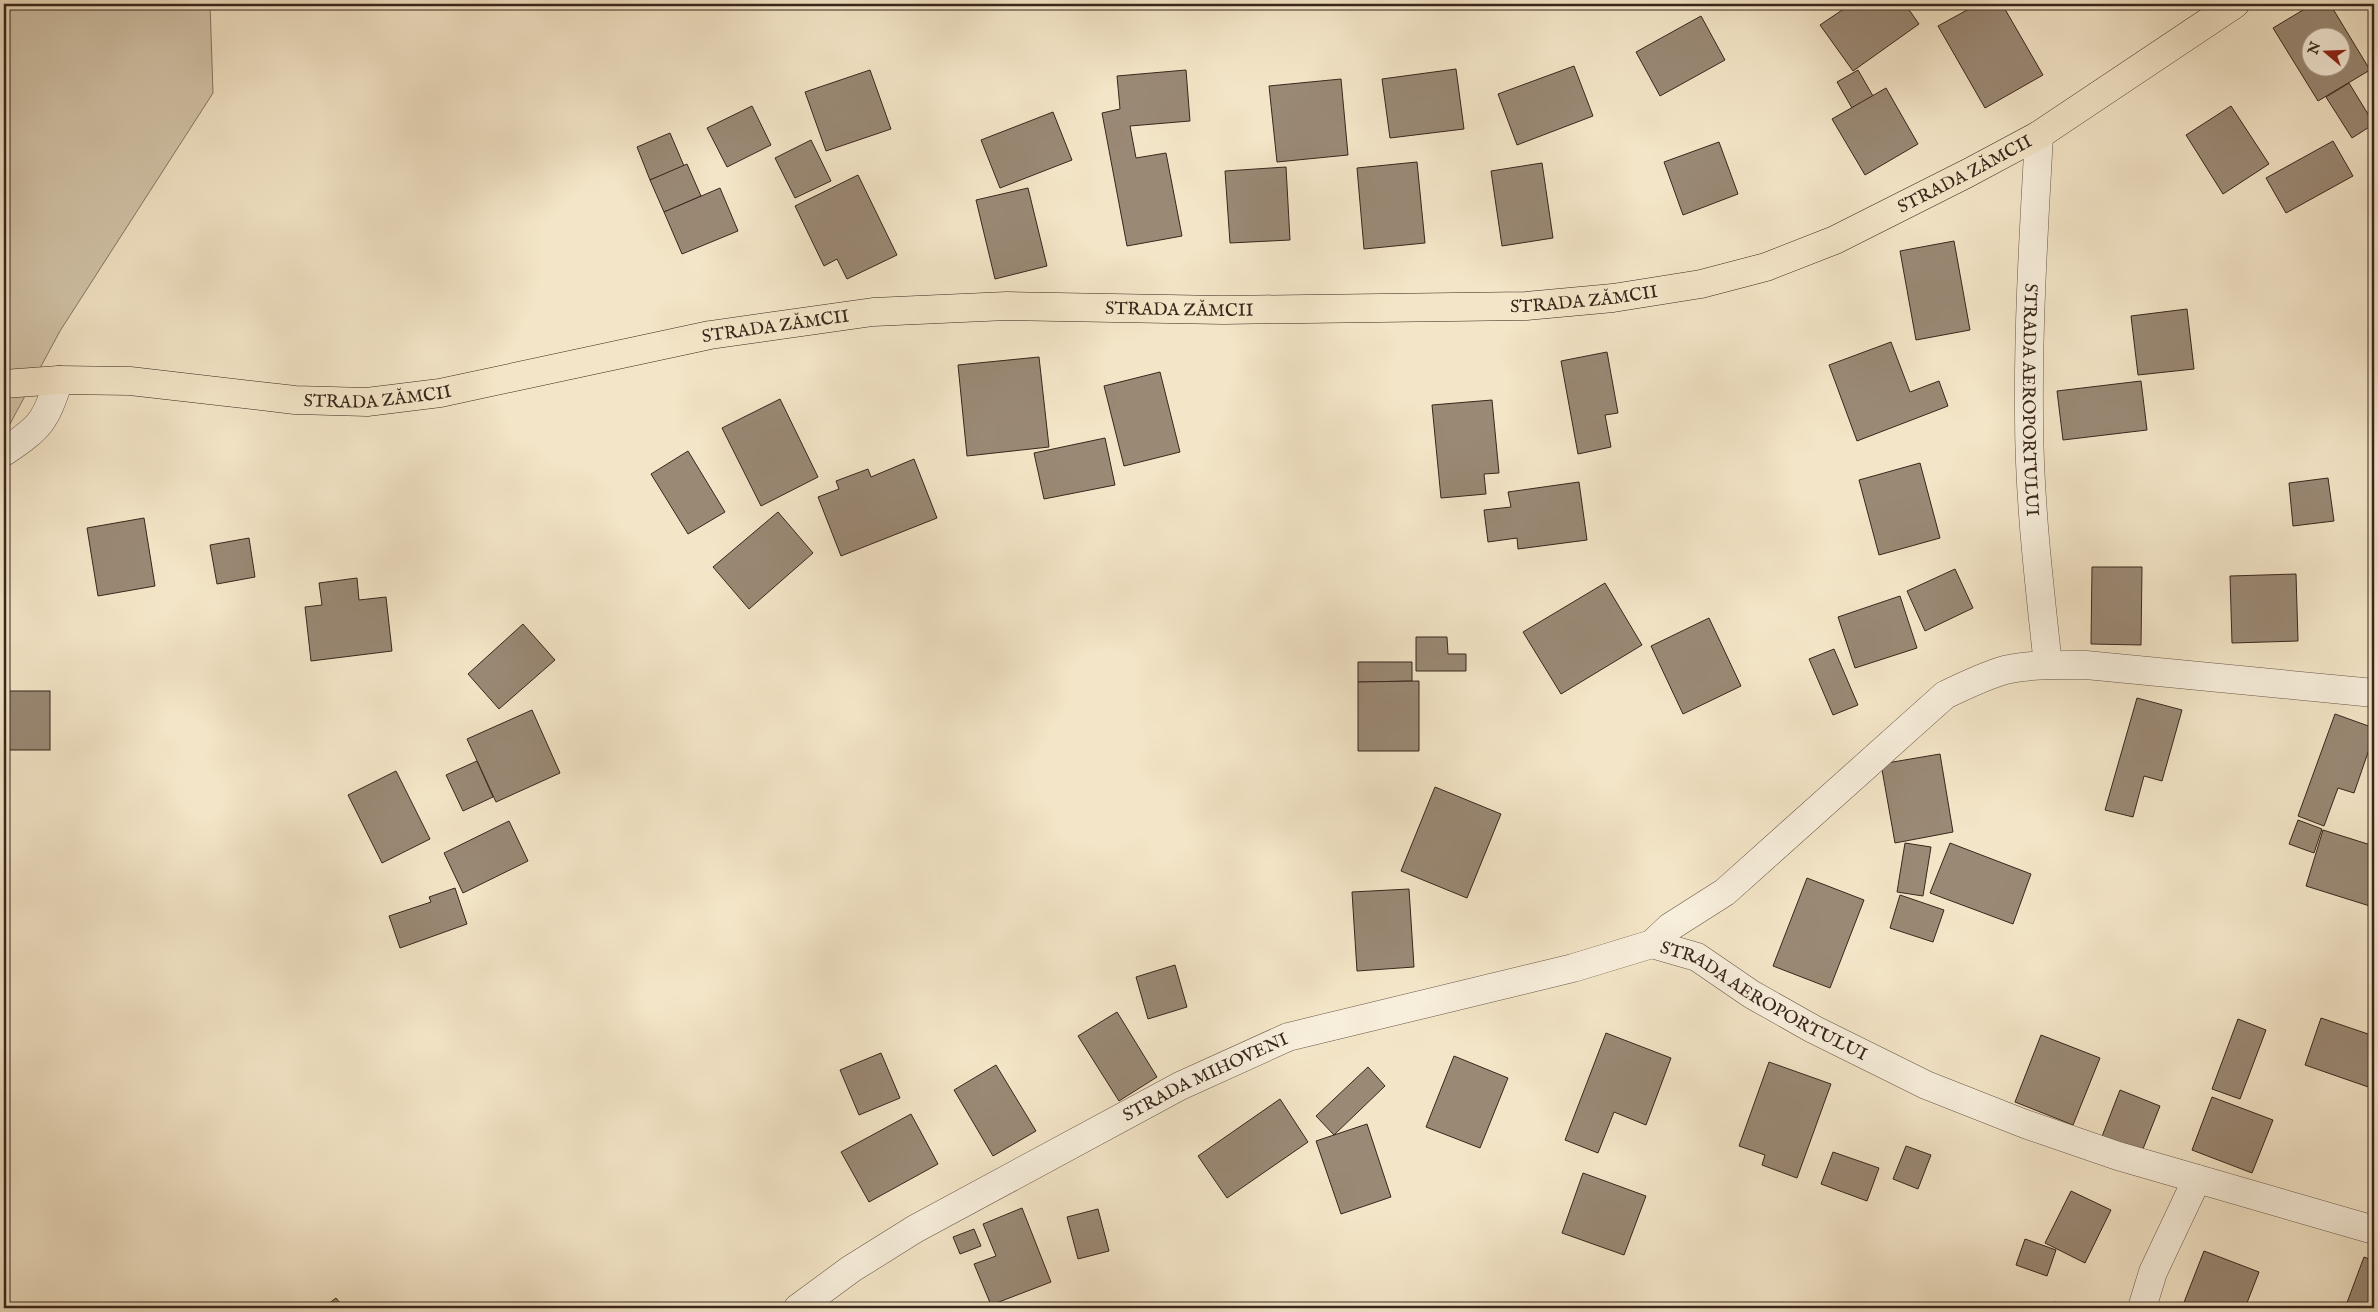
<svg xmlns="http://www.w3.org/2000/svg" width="2378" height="1312" viewBox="0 0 2378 1312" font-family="'IM FELL English',serif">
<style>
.green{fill:#d3c5aa;stroke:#867663}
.building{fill:#9a8975;stroke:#39261c;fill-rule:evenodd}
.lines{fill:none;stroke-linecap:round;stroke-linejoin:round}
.minor-casing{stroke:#685647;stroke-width:29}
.major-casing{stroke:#39261c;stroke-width:29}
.minor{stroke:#f7eedb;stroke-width:28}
.major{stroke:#f3e5c7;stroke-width:28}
.labels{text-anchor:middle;stroke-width:4;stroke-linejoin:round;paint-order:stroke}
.street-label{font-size:18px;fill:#39261c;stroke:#f7eedb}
</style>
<rect width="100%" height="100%" fill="#f3e5c7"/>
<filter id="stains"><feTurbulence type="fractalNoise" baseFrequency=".004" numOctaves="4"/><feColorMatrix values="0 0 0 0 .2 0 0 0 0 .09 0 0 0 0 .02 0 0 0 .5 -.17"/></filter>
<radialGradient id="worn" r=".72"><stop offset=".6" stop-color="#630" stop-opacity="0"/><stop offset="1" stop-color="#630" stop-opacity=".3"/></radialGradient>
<path class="green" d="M4 4H210L213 93 60 331 4 435Z"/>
<g class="building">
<path d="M1851 4H1905L1919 24 1853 71 1820 25Z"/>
<path d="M1978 4H2002L2043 75 1985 108 1938 26Z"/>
<path d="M2313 4H2330L2370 70 2318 101 2273 28ZM2310 38H2340V68H2310Z"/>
<path d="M1701 16 1725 60 1660 96 1636 52Z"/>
<path d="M1574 66 1593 116 1517 145 1498 94Z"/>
<path d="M1456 69 1464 129 1390 138 1382 79Z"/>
<path d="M870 70 891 129 826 151 805 92Z"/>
<path d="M1186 70 1190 121 1130 126 1136 158 1166 153 1182 236 1127 246 1102 113 1120 109 1117 76Z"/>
<path d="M1858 70 1873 96 1852 108 1837 82Z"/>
<path d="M1341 79 1348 155 1277 162 1269 86Z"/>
<path d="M2349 83 2374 124 2352 138 2326 97Z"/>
<path d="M1886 88 1918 144 1865 175 1832 119Z"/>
<path d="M752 106 771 145 727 167 707 128Z"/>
<path d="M2231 106 2269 164 2223 194 2186 135Z"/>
<path d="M1053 112 1072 160 1000 188 981 140Z"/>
<path d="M670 133 684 166 650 180 637 147Z"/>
<path d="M811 140 831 181 795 198 775 158Z"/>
<path d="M2333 141 2353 176 2286 213 2266 178Z"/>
<path d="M1719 142 1738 194 1683 215 1664 162Z"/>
<path d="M1417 162 1425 243 1364 249 1357 168Z"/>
<path d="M1542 163 1553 238 1502 246 1491 171Z"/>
<path d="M687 164 701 196 664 212 650 180Z"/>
<path d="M1286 167 1290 240 1230 243 1225 171Z"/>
<path d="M858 175 897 255 847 279 837 259 824 266 795 206Z"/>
<path d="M720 188 738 231 682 254 664 212Z"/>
<path d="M1028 188 1047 266 995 279 976 200Z"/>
<path d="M1954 241 1970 330 1916 340 1900 251Z"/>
<path d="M2187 309 2194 369 2138 375 2131 316Z"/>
<path d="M1891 342 1910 392 1939 381 1948 406 1857 441 1829 365Z"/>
<path d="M1607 352 1618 413 1605 415 1611 447 1578 454 1561 361Z"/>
<path d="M1039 357 1049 447 967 456 958 365Z"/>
<path d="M1160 372 1180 452 1124 466 1104 386Z"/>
<path d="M2141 381 2147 430 2063 440 2057 391Z"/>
<path d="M780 399 818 477 761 506 722 428Z"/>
<path d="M1492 400 1499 473 1484 474 1486 494 1441 498 1432 405Z"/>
<path d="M1105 438 1115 485 1044 499 1034 453Z"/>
<path d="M688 451 725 512 688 534 651 474Z"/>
<path d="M914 459 937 518 841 556 818 497 839 489 836 481 868 469 871 477Z"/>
<path d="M1920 463 1940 538 1879 555 1859 480Z"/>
<path d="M2328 478 2334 521 2293 526 2289 483Z"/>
<path d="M1579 482 1587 540 1518 549 1517 538 1488 542 1484 510 1511 507 1508 492Z"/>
<path d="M778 512 813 553 749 609 713 567Z"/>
<path d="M144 518 155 586 98 596 87 528Z"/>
<path d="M249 538 255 577 217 584 210 545Z"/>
<path d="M2092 567H2142L2141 645 2091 644Z"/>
<path d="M1955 569 1973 608 1925 631 1907 591Z"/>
<path d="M2296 574 2298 641 2232 643 2230 576Z"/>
<path d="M357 578 359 600 386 597 392 651 311 661 305 607 322 605 319 583Z"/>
<path d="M1605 583 1642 645 1561 694 1523 632Z"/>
<path d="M1900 596 1917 648 1855 668 1838 617Z"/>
<path d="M1709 618 1741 686 1683 714 1651 646Z"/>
<path d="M523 624 555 660 499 709 468 674Z"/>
<path d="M1416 637H1447L1448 654H1466V671H1416Z"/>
<path d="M1834 649 1858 705 1833 715 1809 659Z"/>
<path d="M1358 662H1412V681L1358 682Z"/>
<path d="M1419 681V751H1358V682Z"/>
<rect x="4" y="691" width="46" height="59"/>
<path d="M2137 698 2182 710 2162 781 2144 776 2133 817 2105 810Z"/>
<path d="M532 710 560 773 496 802 467 739Z"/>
<path d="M2335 714 2374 728V735L2354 793 2338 788 2324 826 2298 816Z"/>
<path d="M1940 754 1953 832 1895 843 1881 764Z"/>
<path d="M477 761 493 797 463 811 446 775Z"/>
<path d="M396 771 430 839 382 863 348 795Z"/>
<path d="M1435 787 1501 814 1467 898 1401 871Z"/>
<path d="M2298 820 2322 829 2314 853 2289 844Z"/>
<path d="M509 821 528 861 463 893 444 853Z"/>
<path d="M2323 830 2374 846 2373 907 2306 886Z"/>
<path d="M1905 843 1931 847 1923 896 1897 892Z"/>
<path d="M1950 843 2031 874 2013 924 1930 893Z"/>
<path d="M1807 878 1864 900 1830 988 1773 966Z"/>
<path d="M455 888 467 924 400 948 389 916 431 902 429 897Z"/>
<path d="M1409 889 1414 967 1357 971 1352 892Z"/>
<path d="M1900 895 1944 910 1933 942 1890 928Z"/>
<path d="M1175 965 1187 1007 1148 1019 1136 977Z"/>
<path d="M1117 1012 1157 1077 1119 1101 1078 1036Z"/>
<path d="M2321 1018 2374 1036V1089L2305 1065Z"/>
<path d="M2238 1019 2266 1030 2240 1099 2212 1089Z"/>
<path d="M1606 1033 1671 1058 1646 1125 1614 1112 1598 1153 1565 1140Z"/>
<path d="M2041 1035 2100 1058 2073 1125 2015 1102Z"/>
<path d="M881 1053 900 1098 859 1115 840 1070Z"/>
<path d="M1454 1056 1508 1078 1480 1148 1426 1127Z"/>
<path d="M1769 1062 1831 1084 1797 1178 1762 1165 1765 1155 1739 1146Z"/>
<path d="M996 1065 1036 1131 993 1156 954 1090Z"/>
<path d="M1368 1067 1385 1086 1334 1135 1316 1116Z"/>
<path d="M2120 1090 2160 1106 2141 1154 2101 1139Z"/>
<path d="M2212 1097 2273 1120 2252 1173 2192 1150Z"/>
<path d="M1280 1099 1308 1142 1227 1198 1198 1156Z"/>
<path d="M911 1114 938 1164 869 1202 841 1152Z"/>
<path d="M1367 1124 1391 1197 1341 1214 1316 1141Z"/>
<path d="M1906 1146 1931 1155 1918 1189 1893 1179Z"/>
<path d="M1833 1152 1879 1168 1867 1201 1821 1184Z"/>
<path d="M1583 1173 1646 1196 1624 1255 1562 1233Z"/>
<path d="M2071 1191 2111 1210 2085 1263 2045 1243Z"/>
<path d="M1022 1208 1051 1282 991 1305 974 1264 996 1256 983 1224Z"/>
<path d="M1098 1209 1109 1251 1078 1259 1067 1217Z"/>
<path d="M974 1229 981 1246 960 1254 953 1237Z"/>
<path d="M2025 1239 2056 1250 2047 1276 2016 1265Z"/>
<path d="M2204 1251 2259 1272 2245 1308H2191L2183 1305Z"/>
<path d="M2364 1257 2374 1261V1308H2345Z"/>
<path d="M336 1298 344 1308H323Z"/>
<path d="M2055 1302 2072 1308H2052Z"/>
</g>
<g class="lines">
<g class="minor-casing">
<g id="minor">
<path id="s1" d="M2039 135C2034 228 2028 322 2029 415 2029 499 2039 582 2048 665"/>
<path d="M4 452C41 427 45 422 59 380"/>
<path id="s2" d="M1652 944 1697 957 1751 994 1813 1029 1926 1085 2025 1124 2118 1156 2374 1230"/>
<path id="s3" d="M798 1308 851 1269 915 1229 1180 1086 1288 1037 1573 968 1652 944 1670 927 1725 892 1945 695C1964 686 1984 676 2005 670 2031 664 2059 665 2086 665L2374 693"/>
<path d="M2142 1308 2153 1272 2197 1179"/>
</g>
</g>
<g class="major-casing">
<g id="major">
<path id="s4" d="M4 384 59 380 130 381 295 400 367 402 440 393 710 335 873 312 1007 306 1223 310 1526 306 1613 298 1701 284 1766 267 1835 240 1968 173 2039 135 2235 4"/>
</g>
</g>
<use href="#minor" class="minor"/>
<use href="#major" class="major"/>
</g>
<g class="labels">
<g class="street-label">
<text dy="6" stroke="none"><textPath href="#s4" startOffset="1995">STRADA ZĂMCII</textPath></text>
<text dy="6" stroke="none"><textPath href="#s4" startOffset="1590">STRADA ZĂMCII</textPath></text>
<text dy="6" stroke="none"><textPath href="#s4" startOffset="1185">STRADA ZĂMCII</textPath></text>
<text dy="6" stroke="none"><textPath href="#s4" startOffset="780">STRADA ZĂMCII</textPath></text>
<text dy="6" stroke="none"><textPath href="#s4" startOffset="375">STRADA ZĂMCII</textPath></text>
<text dy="6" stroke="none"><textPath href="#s1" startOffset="265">STRADA AEROPORTULUI</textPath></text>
<text dy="6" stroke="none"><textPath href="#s2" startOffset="126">STRADA AEROPORTULUI</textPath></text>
<text dy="6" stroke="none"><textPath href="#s3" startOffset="469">STRADA MIHOVENI</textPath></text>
</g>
</g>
<rect width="2378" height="1312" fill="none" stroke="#f3e5c7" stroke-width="20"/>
<rect x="5" y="5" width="2368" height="1302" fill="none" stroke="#39261c" stroke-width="2.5"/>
<rect x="10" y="10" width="2358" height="1292" fill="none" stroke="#39261c"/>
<g transform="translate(2326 52) rotate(289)"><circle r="24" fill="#f7eedb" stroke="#ab9e8f"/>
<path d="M0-4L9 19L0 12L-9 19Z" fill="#8f2418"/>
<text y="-8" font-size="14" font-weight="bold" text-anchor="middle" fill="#39261c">N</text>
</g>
<rect width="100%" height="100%" filter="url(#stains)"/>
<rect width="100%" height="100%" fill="url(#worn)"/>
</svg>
